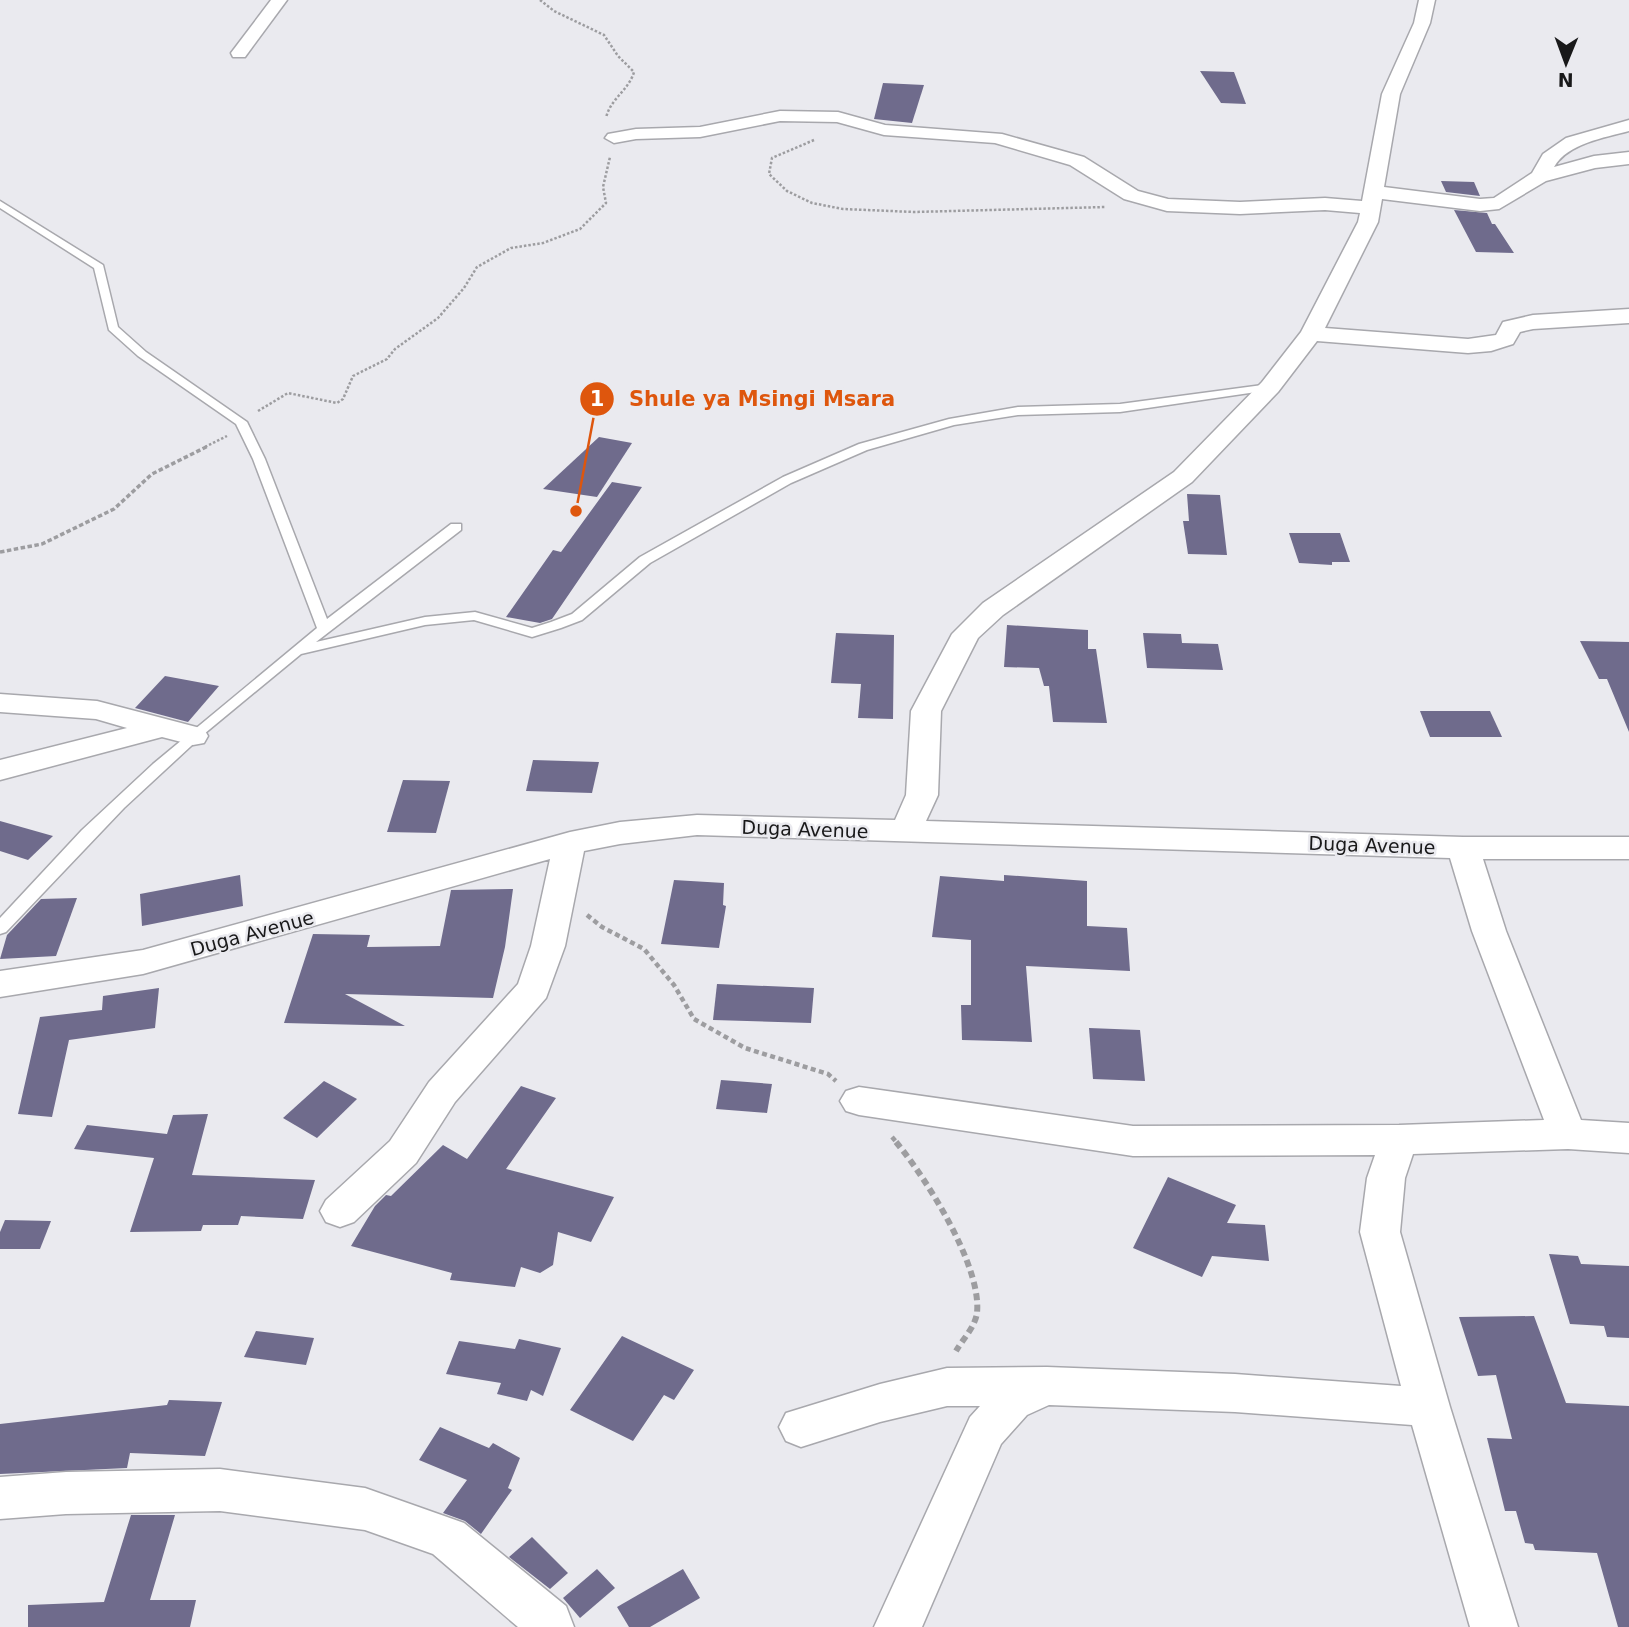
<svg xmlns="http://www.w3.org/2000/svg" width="1629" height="1627" viewBox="0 0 1629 1627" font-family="'DejaVu Sans',sans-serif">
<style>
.building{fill:#6f6b8c}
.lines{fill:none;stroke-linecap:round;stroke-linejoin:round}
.service-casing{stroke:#a8a8ad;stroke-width:3}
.minor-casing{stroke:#a8a8ad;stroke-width:3}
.path-far3{stroke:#9d9da0;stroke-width:2.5;stroke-dasharray:2.5 2;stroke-linecap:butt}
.path-far2{stroke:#9d9da0;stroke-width:3.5;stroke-dasharray:4.5 2.5;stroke-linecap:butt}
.path-far1{stroke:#9d9da0;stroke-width:4.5;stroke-dasharray:5 3.5;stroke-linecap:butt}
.path{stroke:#9d9da0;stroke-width:6;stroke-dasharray:7 4.5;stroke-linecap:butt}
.service{fill:#fff;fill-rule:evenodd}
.minor{fill:#fff;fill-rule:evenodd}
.labels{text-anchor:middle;stroke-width:5;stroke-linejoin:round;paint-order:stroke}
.street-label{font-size:19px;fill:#19191a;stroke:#eaeaef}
.leader{fill:none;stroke:#de560d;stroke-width:2.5}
.callout-dot{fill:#de560d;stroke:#eaeaef;stroke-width:2.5}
.mark-label{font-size:21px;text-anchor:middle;font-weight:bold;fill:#fff}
.callout-label{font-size:21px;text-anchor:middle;font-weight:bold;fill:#de560d;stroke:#eaeaef;stroke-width:5;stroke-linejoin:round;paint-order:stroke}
</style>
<rect width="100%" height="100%" fill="#eaeaef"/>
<g class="building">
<path d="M1200 71 1234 72 1246 104 1221 103Z"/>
<path d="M883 83 924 85 912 123 874 119Z"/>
<path d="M1441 181 1474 182 1480 196 1446 192Z"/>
<path d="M1454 210 1487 213 1492 224H1495L1514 253 1476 252Z"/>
<path d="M599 437 632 443 597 497 543 489Z"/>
<path d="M612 482 642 487 552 619 540 623 506 617 553 550 561 552Z"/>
<path d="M1187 494 1220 495 1227 555 1188 554 1183 521H1189Z"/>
<path d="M1289 533H1340L1350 562H1332V565L1299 563Z"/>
<path d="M1007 625 1088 630V649H1096L1107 723 1053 722 1049 686H1044L1039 668 1004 667Z"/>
<path d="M836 633 894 635 893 719 858 718 861 684 831 683Z"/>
<path d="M1143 633 1181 634 1182 643 1218 644 1223 670 1147 668Z"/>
<path d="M1580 641 1629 642V732L1607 679H1599Z"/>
<path d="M165 676 219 686 188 722 135 708Z"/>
<path d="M1420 711H1490L1502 737H1430Z"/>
<path d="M533 760 599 762 592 793 526 791Z"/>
<path d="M403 780 450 781 436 833 387 832Z"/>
<path d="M0 821 53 836 28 860 0 851Z"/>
<path d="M240 875 243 906 142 926 140 894Z"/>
<path d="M1004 875 1087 881V926L1127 928 1130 971 1026 966 1032 1042 962 1040 961 1005H971V940L932 937 940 876 1004 881Z"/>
<path d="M674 880 724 883 723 905 726 906 719 948 661 944Z"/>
<path d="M513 889 505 947 493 998 345 994 405 1026 284 1023 313 934 370 935 367 947 440 946 451 890Z"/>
<path d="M77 898 56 956 0 959 7 935 41 899Z"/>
<path d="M717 984 814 988 811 1023 713 1020Z"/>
<path d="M159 988 155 1028 69 1040 52 1117 18 1114 40 1017 102 1010 103 996Z"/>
<path d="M1089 1028 1140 1030 1145 1081 1093 1079Z"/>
<path d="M721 1080 772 1084 767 1113 716 1109Z"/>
<path d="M324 1081 357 1099 317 1138 283 1118Z"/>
<path d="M521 1086 556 1098 506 1169 614 1197 591 1242 558 1232 553 1265 540 1273 521 1267 515 1287 450 1280 452 1273 351 1246 375 1206 386 1195 391 1196 443 1145 467 1159Z"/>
<path d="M208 1114 192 1175 315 1180 303 1219 241 1216 238 1225H203L201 1231 130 1232 154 1158 74 1149 87 1125 167 1134 173 1115Z"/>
<path d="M1168 1177 1236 1205 1227 1223 1265 1225 1269 1261 1212 1256 1202 1277 1133 1248Z"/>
<path d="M5 1220 51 1221 40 1249H0V1232Z"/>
<path d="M1549 1254 1578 1256 1581 1264 1629 1266V1338L1607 1337 1604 1326 1570 1324Z"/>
<path d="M1534 1316 1566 1403 1629 1406V1627H1618L1597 1553 1535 1550 1533 1544 1525 1543 1516 1511H1505L1487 1438 1512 1439 1496 1375 1478 1376 1459 1317Z"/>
<path d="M256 1331 314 1338 306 1365 244 1357Z"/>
<path d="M622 1336 694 1370 674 1400 664 1395 633 1441 570 1410Z"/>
<path d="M519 1339 561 1348 543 1396 531 1390 527 1401 497 1394 501 1383 446 1374 459 1341 515 1349Z"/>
<path d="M169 1400 222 1402 205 1456 130 1453 127 1468 0 1474V1424L167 1405Z"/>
<path d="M440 1427 489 1448 493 1443 520 1458 508 1488 512 1490 481 1534 465 1521 443 1513 467 1480 419 1460Z"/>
<path d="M131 1515H175L150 1600H196L190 1627H28V1605L104 1602Z"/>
<path d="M532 1537 568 1573 550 1589 509 1557Z"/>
<path d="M597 1569 615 1588 580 1618 563 1598Z"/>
<path d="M683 1569 700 1598 650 1627H629L617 1607Z"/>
</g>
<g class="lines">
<g class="service-casing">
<path id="service" d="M0 201 103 265 118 327 146 352 247 422 265 459 327 619 451 524H461V530L316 642 425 617 475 612 532 628 551 622 572 614 640 557 783 477 859 444 949 419 1018 407 1120 404 1270 384 1276 387 1270 390 1120 412 1018 415 954 425 867 450 791 483 650 563 582 620 561 628 532 637 474 620 425 625 301 654 204 734 124 808 6 932 0 934V918L82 830 153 764 317 628 253 459 236 424 138 356 109 330 94 268 0 208Z"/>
</g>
<g class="minor-casing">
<g id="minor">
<path d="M271 0H287L245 57H233L231 53Z"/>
<path d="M1419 0H1435L1430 23 1400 94 1384 187 1480 199 1494 198 1532 173 1543 154 1566 138 1629 120V131C1604 138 1568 143 1554 167L1594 156 1629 152V164L1595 168 1546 181 1499 209 1480 211 1382 199 1378 222 1325 328 1468 339 1496 335 1503 322 1533 315 1629 309V323L1533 329 1520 332 1513 344 1491 351 1468 353 1317 341 1278 392 1192 482 1003 615 978 638 941 711 938 795 926 821 1463 837H1629V859H1483L1506 931 1581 1120 1629 1123V1153L1568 1149 1413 1154 1405 1178 1400 1232 1450 1407 1518 1627H1470L1412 1425 1235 1412 1049 1405 1027 1415 1001 1444 922 1627H874L970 1417 980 1406H947L880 1422 801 1447 786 1441 779 1427 786 1413 880 1384 947 1368 1047 1367 1235 1374 1401 1386 1360 1232 1367 1178 1375 1155 1133 1156 859 1115 846 1111 840 1101 846 1091 859 1087 1133 1126 1399 1125 1544 1120 1472 931 1450 858 697 835 620 844 584 851 565 946 546 998 455 1102 416 1163 354 1222 340 1227 326 1222 320 1211 326 1200 390 1141 429 1082 518 984 531 946 550 859 143 974 0 997V971L143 950 570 832 620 822 697 815 895 820 906 795 911 711 952 634 983 603 1174 472 1262 382 1301 332 1358 222 1360 213 1325 210 1240 214 1167 211 1124 199 1070 165 995 143 884 135 837 122 780 121 700 137 636 139 614 143 605 138 608 134 636 129 700 127 780 111 838 112 885 125 1002 134 1084 157 1138 191 1168 199 1240 202 1325 198 1362 201 1382 94 1414 23Z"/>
<path d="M0 694 97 701 204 729 208 736 204 743 193 745 162 737 0 780V760L127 728 96 719 0 712Z"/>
<path d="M220 1469 365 1488 464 1523 566 1606 574 1627H518L433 1554 365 1530 220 1511 66 1514 0 1519V1477L66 1472Z"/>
</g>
</g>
<g class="path-far3">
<path d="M540 0 554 11 604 35 618 56 634 72C629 90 610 99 606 118"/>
<path d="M814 140 772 158 769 174 787 191 812 203 843 209 914 212 1106 207"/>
<path d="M258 411 288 393 337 403 343 399 353 376 387 359 395 349 438 318 464 288 477 267 511 248 543 243 580 229 606 203 603 187 610 157"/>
<path d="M205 447 227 436"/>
</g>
<path class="path-far2" d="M0 552 42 544 114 509 152 474 208 446"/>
<g class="path-far1">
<path d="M587 915 602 927 644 949 674 985 694 1019 745 1048 828 1074 836 1081"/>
<path d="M892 1137 898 1144"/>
</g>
<path class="path" d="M896 1142C926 1178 982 1266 977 1313 975 1327 963 1339 956 1351"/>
<use href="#service" class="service"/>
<use href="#minor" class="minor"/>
</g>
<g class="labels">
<g class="street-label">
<text transform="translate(805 829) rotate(2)" y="7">Duga Avenue</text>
<text transform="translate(1372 845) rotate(2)" y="7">Duga Avenue</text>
<text transform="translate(252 933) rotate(-15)" y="7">Duga Avenue</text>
</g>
</g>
<path class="leader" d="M576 511L597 399"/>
<g class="callout-dot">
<circle cx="576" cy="511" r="7"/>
<circle cx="597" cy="399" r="18"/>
</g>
<g class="mark-label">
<text x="597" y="406">1</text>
</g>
<g class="callout-label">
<text x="762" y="406">Shule ya Msingi Msara</text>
</g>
<g transform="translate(1566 63) rotate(181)" stroke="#eaeaef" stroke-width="5" paint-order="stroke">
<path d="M0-5L12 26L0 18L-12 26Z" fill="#19191a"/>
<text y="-10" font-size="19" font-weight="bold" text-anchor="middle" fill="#19191a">N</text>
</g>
</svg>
